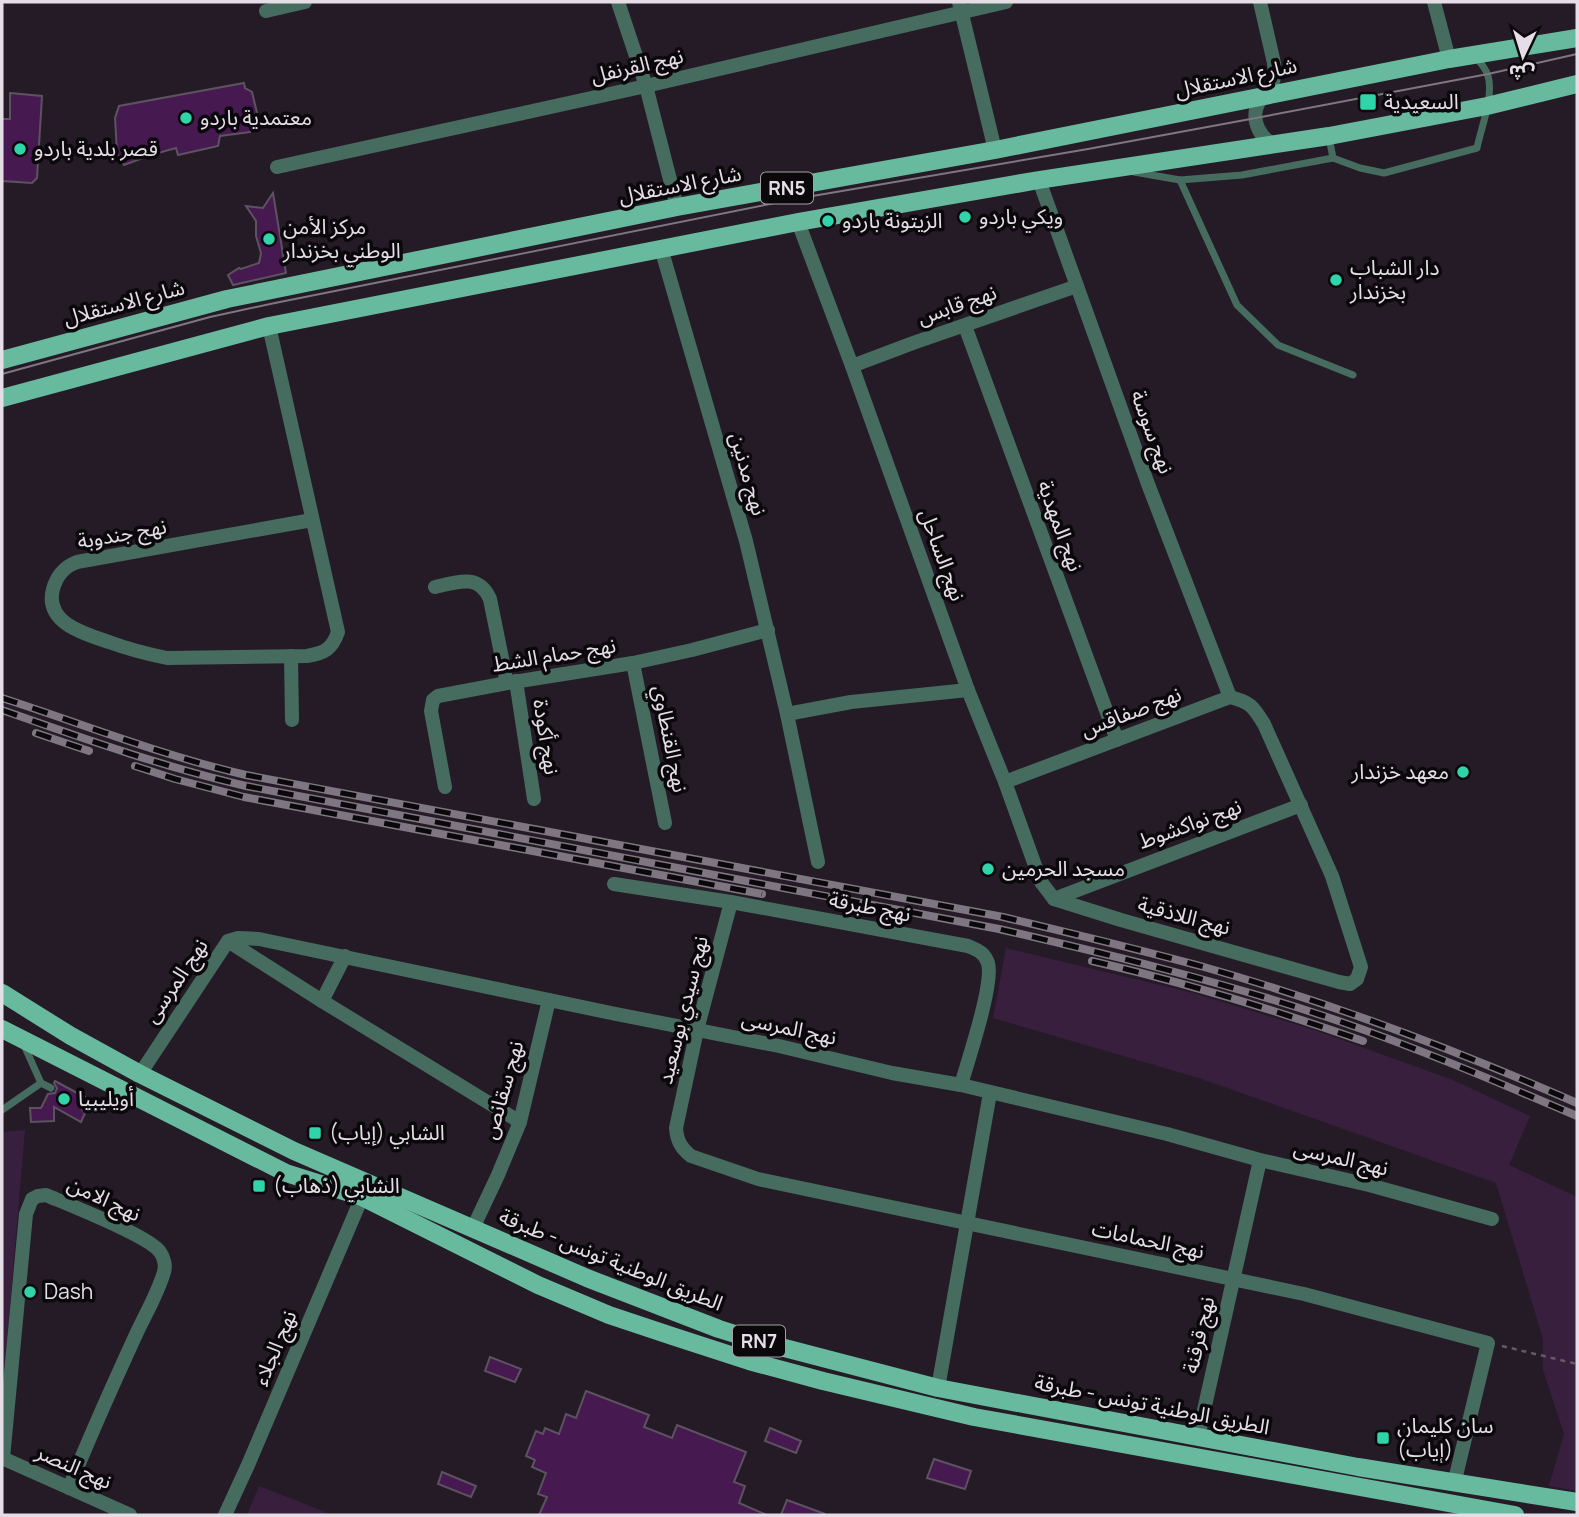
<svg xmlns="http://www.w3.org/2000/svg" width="1579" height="1517" viewBox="0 0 1579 1517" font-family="Manrope,'Noto Sans Arabic',sans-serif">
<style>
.green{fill:#381f3e}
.building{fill:#461951;stroke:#5d5360;stroke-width:2}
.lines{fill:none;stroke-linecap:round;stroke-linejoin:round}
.path{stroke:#635a65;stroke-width:2.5;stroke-dasharray:5 5;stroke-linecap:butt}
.service{stroke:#466c5f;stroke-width:7}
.minor{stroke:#466c5f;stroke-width:14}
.primary{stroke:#68ba9f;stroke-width:18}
.tram{stroke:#7e7680;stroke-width:2}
.rail-casing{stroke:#7e7680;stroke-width:8}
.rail{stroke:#0b080c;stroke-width:5;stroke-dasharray:16;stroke-linecap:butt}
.poi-dot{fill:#30d4a9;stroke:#0b080c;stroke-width:2.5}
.labels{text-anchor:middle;stroke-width:7;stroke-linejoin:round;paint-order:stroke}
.shield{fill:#0b080c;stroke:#a49ea5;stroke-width:2}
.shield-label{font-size:19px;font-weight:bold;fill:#e5dee6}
.street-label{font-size:21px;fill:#e5dee6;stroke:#0b080c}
.poi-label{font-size:21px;fill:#e5dee6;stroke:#0b080c;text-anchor:start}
</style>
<rect width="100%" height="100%" fill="#251b27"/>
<g class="green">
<path d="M1006 948 1193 993 1314 1030 1453 1080 1530 1116 1509 1165 1577 1197V1491L1549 1486 1564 1434 1543 1370V1339L1496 1183 1199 1078 993 1018Z"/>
<path d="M25 1130 2 1399V1132Z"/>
<path d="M259 1486 333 1515H247Z"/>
</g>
<g class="building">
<path d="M244 83 245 88 252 92 258 117 250 132 220 136 218 146 178 155 176 148 151 155 124 165 117 153 115 118 119 106Z"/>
<path d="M10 93 42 96 37 178 32 183 2 181V119H10Z"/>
<path d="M273 193 286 273 233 285 228 275 239 268 241 269 259 263 261 253 256 236V221L246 206 263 208Z"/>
<path d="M55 1081 92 1101 83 1105 82 1110 85 1113 81 1122 54 1107V1121L31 1122 30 1108H41L48 1094 55 1093 57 1088 54 1083Z"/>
<path d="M490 1357 521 1369 515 1382 485 1371Z"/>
<path d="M586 1391 649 1415 644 1427 672 1438 677 1425 746 1452 734 1482 745 1486 739 1503 767 1515H539L547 1497 538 1494 546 1473 532 1467 535 1460 526 1456 536 1431 543 1434 545 1428 559 1434 566 1414 576 1418Z"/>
<path d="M770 1428 801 1441 796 1453 765 1441Z"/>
<path d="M934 1459 971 1471 965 1489 927 1478Z"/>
<path d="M442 1472 476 1486 471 1497 438 1484Z"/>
<path d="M787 1500 825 1514V1515H781Z"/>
</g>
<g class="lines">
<path class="path" d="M1502 1346 1577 1364"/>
<g class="service">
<path d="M1329 137 1333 158"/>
<path d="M1134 172 1180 180 1242 175 1333 158 1360 168 1384 173 1477 148C1481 128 1494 96 1488 76 1486 69 1481 63 1476 58"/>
<path d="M1180 180 1237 305 1278 345 1353 375"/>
<path d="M24 1045 41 1083"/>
<path d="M88 1108C104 1112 116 1102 129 1095"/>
<path d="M2 1110 41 1083 51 1088"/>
</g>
<g class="minor">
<path d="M618 2 646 86 677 207"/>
<path d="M959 2 995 150"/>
<path d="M1260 2 1274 63C1275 72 1274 82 1270 90 1267 95 1262 97 1259 102 1249 119 1261 143 1279 145"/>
<path d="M1434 2 1449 59"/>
<path d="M266 11 305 2"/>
<path d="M277 167 646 86 1006 2"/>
<path d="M1039 180 1148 484 1230 697"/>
<path d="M798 222 852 366 968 690 1005 782 1041 882 1054 899"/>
<path d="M661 248 746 541 787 714 818 862"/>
<path d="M269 326 338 632C332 649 325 653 307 656L167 658C147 654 128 649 109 642 85 634 44 623 53 589 57 575 64 567 77 562L312 520"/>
<path d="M965 326 1117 740"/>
<path d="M852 366 913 343 1077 286"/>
<path d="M435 587C457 582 479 573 490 599L507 683"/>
<path d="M291 656 292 720"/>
<path d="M633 663 665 823"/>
<path d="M516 681 534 799"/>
<path d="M787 714 851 702 968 690"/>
<path d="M1005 782 1230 697C1250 702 1253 706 1264 724L1332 876 1361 967 1357 979 1350 984 1339 982 1121 920 1054 899"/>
<path d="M445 787 431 711 433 700 438 696 507 683 633 663 692 650 768 630"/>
<path d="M614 884 731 902 968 946C977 950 984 952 988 963 994 984 968 1060 961 1085"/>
<path d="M1054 899 1301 805"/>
<path d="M731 902 697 1030 676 1128C677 1141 681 1148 691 1156L758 1179 1304 1294 1488 1343 1454 1484"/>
<path d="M228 941 322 1001 520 1122"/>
<path d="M322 1001 345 956"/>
<path d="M140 1074 228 941 238 938 259 939 616 1014 779 1046 892 1073 961 1085 1167 1134 1260 1160 1369 1185 1492 1219"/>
<path d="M473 1228 498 1175 520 1122 549 1000"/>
<path d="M938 1388 990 1093"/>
<path d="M1198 1437 1260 1160"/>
<path d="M2 1458 130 1515"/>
<path d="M3 1458 26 1214 32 1199 38 1196 46 1195C67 1204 149 1236 160 1252 164 1257 166 1266 164 1272 157 1296 143 1318 133 1341 111 1389 89 1438 69 1488"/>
<path d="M225 1515 248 1465 362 1197"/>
</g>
<g class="primary">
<path d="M2 360 227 299 677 207 995 150 1449 59 1577 38"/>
<path d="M2 398 269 326 798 222 1039 180 1329 136 1487 106 1577 84"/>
<path d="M2 993 71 1036 140 1074 294 1151 587 1278 719 1329 754 1340 938 1388 1358 1467 1577 1502"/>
<path d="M2 1029 286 1173 362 1197 538 1285 609 1315 672 1336 749 1361 823 1381 974 1417 1515 1515"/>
</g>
<path class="tram" d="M2 374 210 317 275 303 795 199 1088 149 1256 118 1488 74 1577 54"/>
<g class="rail-casing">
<g id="rail">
<path d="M2 698C83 724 163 756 246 775L1003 917C1070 933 1137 949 1204 967 1331 1003 1456 1050 1577 1103"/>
<path d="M2 710C82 738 163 767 246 786L999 929C1107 954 1215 980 1321 1015 1408 1044 1493 1080 1577 1116"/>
<path d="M36 733 89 751"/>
<path d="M135 766 175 779 244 797 762 894"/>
<path d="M1092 961C1183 982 1275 1010 1363 1041"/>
</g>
</g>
<use href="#rail" class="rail"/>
</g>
<g class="poi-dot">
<rect x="1359" y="93" width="18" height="18" rx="3.5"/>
<circle cx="186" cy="118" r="7"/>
<circle cx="20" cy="149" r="7"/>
<circle cx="965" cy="217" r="7"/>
<circle cx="828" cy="221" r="7"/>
<circle cx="269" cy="239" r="7"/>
<circle cx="1336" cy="280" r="7"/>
<circle cx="1463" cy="772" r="7"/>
<circle cx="988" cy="869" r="7"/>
<circle cx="64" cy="1099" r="7"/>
<rect x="308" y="1126" width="14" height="14" rx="3.5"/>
<rect x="252" y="1179" width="14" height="14" rx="3.5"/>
<circle cx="30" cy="1292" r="7"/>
<rect x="1376" y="1431" width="14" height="14" rx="3.5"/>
</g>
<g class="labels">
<g class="shield">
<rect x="761" y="172.5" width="52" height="31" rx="5"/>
<rect x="733" y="1325.5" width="52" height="31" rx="5"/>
</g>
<g class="shield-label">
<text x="787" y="195">RN5</text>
<text x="759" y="1348">RN7</text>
</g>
<g class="street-label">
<text transform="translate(637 66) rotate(-13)" y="7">نهج القرنفل</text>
<text transform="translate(1236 78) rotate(-12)" y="7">شارع الاستقلال</text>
<text transform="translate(680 185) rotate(-11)" y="7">شارع الاستقلال</text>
<text transform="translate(124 303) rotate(-15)" y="7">شارع الاستقلال</text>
<text transform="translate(957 305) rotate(-19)" y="7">نهج قابس</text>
<text transform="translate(1152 432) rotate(70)" y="7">نهج سوسة</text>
<text transform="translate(748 474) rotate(74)" y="7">نهج مدنين</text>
<text transform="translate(1060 526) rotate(70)" y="7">نهج المهدية</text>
<text transform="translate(122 534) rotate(-10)" y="7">نهج جندوبة</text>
<text transform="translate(942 555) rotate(70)" y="7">نهج الساحل</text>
<text transform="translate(554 655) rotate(-9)" y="7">نهج حمام الشط</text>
<text transform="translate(1131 712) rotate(-21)" y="7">نهج صفاقس</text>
<text transform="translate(546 737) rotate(81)" y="7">نهج أكودة</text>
<text transform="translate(670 739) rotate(79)" y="7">نهج القنطاوي</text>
<text transform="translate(1190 824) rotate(-20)" y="7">نهج نواكشوط</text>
<text transform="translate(870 907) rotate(11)" y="7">نهج طبرقة</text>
<text transform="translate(1184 916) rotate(15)" y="7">نهج اللاذقية</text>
<text transform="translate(176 981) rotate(-56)" y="7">نهج المرسى</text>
<text transform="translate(683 1010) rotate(-76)" y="7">نهج سيدي بوسعيد</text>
<text transform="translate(789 1028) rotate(12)" y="7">نهج المرسى</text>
<text transform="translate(503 1090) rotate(-74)" y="7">نهج سقانص</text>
<text transform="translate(1341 1158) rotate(13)" y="7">نهج المرسى</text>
<text transform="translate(104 1199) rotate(25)" y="7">نهج الامن</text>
<text transform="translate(1148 1240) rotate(12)" y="7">نهج الحمامات</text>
<text transform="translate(611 1260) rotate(22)" y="7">الطريق الوطنية تونس - طبرقة</text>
<text transform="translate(1199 1335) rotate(-77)" y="7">نهج قرقنة</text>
<text transform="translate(275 1348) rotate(-67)" y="7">نهج الجلاء</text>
<text transform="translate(1152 1405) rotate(11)" y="7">الطريق الوطنية تونس - طبرقة</text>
<text transform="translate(74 1467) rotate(24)" y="7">نهج النصر</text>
</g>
<g class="poi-label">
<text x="1384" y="109">السعيدية</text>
<text x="200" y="125">معتمدية باردو</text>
<text x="34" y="156">قصر بلدية باردو</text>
<text x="979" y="224">ويكي باردو</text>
<text x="842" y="228">الزيتونة باردو</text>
<text x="283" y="234">مركز الأمن<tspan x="283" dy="24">الوطني بخزندار</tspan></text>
<text x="1350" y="275">دار الشباب<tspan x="1350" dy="24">بخزندار</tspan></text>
<text x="1449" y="779" text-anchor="end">معهد خزندار</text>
<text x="1002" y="876">مسجد الحرمين</text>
<text x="78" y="1106">أويليبيا</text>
<text x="329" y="1140">الشابي (إياب)</text>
<text x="273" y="1193">الشابي (ذهاب)</text>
<text x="44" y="1299">Dash</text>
<text x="1397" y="1433">سان كليمان<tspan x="1397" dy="24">(إياب)</tspan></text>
</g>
</g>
<rect width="1579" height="1517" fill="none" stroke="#e5dee6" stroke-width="7"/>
<g transform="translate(1523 56) rotate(184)" stroke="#0b080c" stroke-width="5" paint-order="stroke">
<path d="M0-5L12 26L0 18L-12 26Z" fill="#e5dee6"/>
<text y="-10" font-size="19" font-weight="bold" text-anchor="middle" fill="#e5dee6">ش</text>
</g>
</svg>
